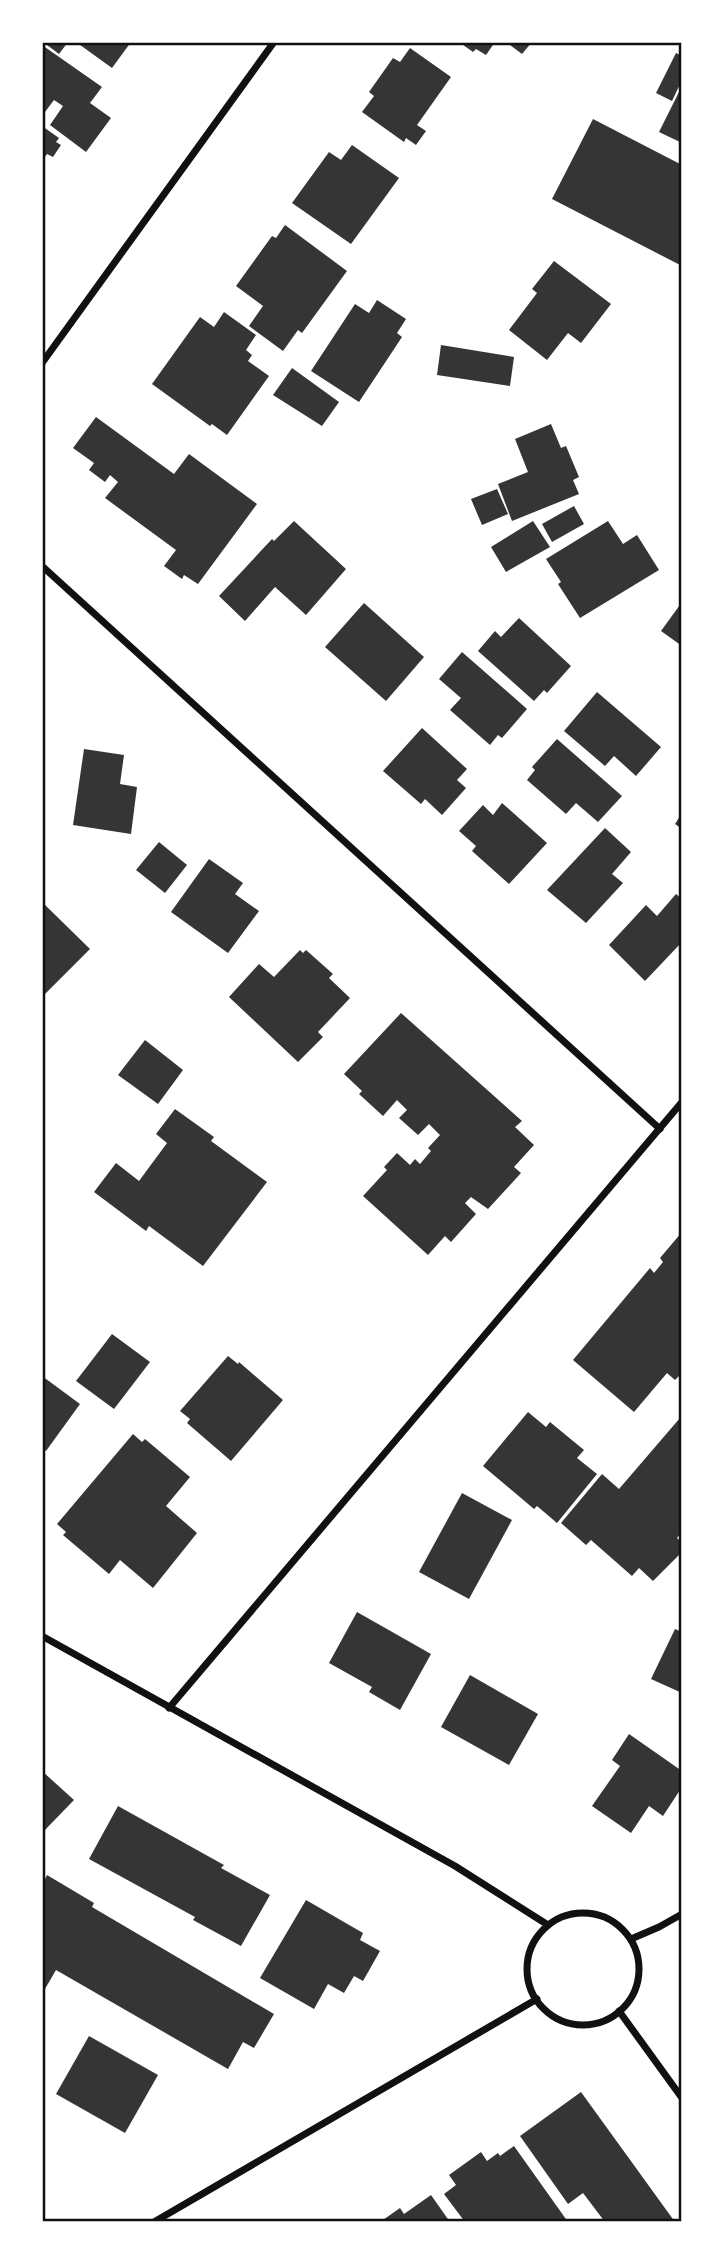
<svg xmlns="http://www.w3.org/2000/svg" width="724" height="2264" viewBox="0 0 724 2264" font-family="'Open Sans',sans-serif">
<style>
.building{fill:#353535}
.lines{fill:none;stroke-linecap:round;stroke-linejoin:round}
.minor{stroke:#111;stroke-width:7}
.neatline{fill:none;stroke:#111;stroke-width:2.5}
</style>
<rect width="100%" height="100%" fill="#fff"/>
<g class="building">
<path d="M43 42H68L59 54Z"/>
<path d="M76 42H131L112 68Z"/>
<path d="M459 42H495L486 55 476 49 473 52Z"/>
<path d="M506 42H532L522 54Z"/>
<path d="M42 45 102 87 90 103 111 118 86 152 50 125 63 106 54 100 42 116Z"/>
<path d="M410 48 451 77 417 125 426 131 416 145 406 138 404 142 362 112 374 96 369 92 393 58 400 62Z"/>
<path d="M676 53 682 56V80L672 101 656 93Z"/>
<path d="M682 86V138L680 142 659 132Z"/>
<path d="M593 119 682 165V266L552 199Z"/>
<path d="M42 126 59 138 56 142 61 145 53 157 47 154 42 161Z"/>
<path d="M352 145 399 178 351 244 292 203 329 152 341 160Z"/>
<path d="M285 225 347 271 302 333 298 330 283 351 249 326 263 306 236 286 272 236 276 238Z"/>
<path d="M554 261 611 304 581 343 568 333 547 360 509 330 537 293 532 289Z"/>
<path d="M377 300 406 319 397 333 402 337 359 402 311 371 355 304 369 313Z"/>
<path d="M224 312 256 335 246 350 252 355 248 361 269 376 227 435 212 424 210 426 152 384 200 317 214 327Z"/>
<path d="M441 345 514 357 510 386 437 375Z"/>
<path d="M292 368 339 402 322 426 273 395Z"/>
<path d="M96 417 174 474 189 454 257 504 198 584 184 575 182 579 164 566 176 550 105 498 118 482 110 475 105 482 89 470 94 463 73 448Z"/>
<path d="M551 424 561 448 566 446 579 477 573 480 579 494 512 521 498 484 528 472 515 439Z"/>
<path d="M497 489 508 514 482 525 471 499Z"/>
<path d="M574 506 584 524 552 542 542 524Z"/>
<path d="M294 521 346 569 306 615 275 587 245 621 219 596 272 539 274 541Z"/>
<path d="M533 521 550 547 506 572 491 547Z"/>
<path d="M608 521 623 544 637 535 659 570 580 618 558 584 561 582 546 559Z"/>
<path d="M682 602V646L661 631Z"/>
<path d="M364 603 424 657 386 701 325 647Z"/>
<path d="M519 618 571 666 547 693 544 690 534 701 478 651 495 631 501 637Z"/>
<path d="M462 652 527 709 502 738 498 735 490 745 450 710 461 698 439 679Z"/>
<path d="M597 692 661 747 636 776 614 756 605 766 564 731Z"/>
<path d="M422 728 467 769 457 780 466 788 442 815 425 799 421 804 383 771Z"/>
<path d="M557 739 622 796 598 822 576 803 566 814 527 780 535 770 532 767Z"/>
<path d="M84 749 124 755 120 784 137 787 131 834 73 825Z"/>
<path d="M502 803 547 843 509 884 472 851 476 846 459 831 483 805 493 815Z"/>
<path d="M682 813V829L675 824Z"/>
<path d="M605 828 631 852 612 874 623 883 586 923 547 890Z"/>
<path d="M159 842 187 865 165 893 136 870Z"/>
<path d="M209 859 243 883 235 894 259 911 228 953 171 912Z"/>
<path d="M676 894 682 899V942L645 981 609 945 646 905 657 916Z"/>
<path d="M42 902 90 949 42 997Z"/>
<path d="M300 950 303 953 306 950 333 974 329 978 350 998 318 1032 323 1037 298 1062 229 997 259 964 274 977Z"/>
<path d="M401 1013 522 1121 515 1127 534 1145 514 1167 521 1173 488 1209 471 1197 465 1203 476 1214 451 1242 445 1236 428 1255 363 1196 387 1170 384 1167 397 1153 410 1165 415 1159 420 1164 431 1151 428 1148 440 1135 429 1124 418 1135 399 1118 407 1110 397 1100 383 1116 359 1094 362 1091 344 1074Z"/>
<path d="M145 1040 183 1070 158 1104 118 1075Z"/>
<path d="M175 1109 214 1137 211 1141 267 1182 203 1266 149 1226 146 1231 94 1192 116 1163 139 1181 167 1143 156 1134Z"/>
<path d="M682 1232V1373L675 1380 667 1373 634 1412 573 1360 650 1268 654 1273 663 1262 660 1258Z"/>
<path d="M112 1334 150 1362 114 1409 76 1381Z"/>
<path d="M228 1356 238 1364 239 1362 283 1400 231 1461 187 1423 190 1419 180 1411Z"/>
<path d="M42 1376 80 1404 46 1451 42 1447Z"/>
<path d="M528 1412 546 1427 550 1422 584 1450 577 1458 597 1474 557 1523 537 1506 534 1509 483 1466Z"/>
<path d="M680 1418 682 1420V1532L677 1538 682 1543V1552L653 1581 639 1568 632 1576 591 1540 586 1545 561 1523 602 1474 619 1489Z"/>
<path d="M133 1434 142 1442 145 1439 190 1477 166 1506 197 1533 153 1588 120 1560 109 1574 63 1535 66 1532 57 1524Z"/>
<path d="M462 1493 512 1520 469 1599 419 1572Z"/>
<path d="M357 1612 431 1654 400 1710 369 1692 372 1687 329 1663Z"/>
<path d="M675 1629 682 1632V1693L651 1679Z"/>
<path d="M470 1675 538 1714 509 1765 441 1727Z"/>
<path d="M629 1734 682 1771V1787L663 1816 649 1806 631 1833 592 1806 620 1766 612 1760Z"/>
<path d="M42 1771 74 1800 42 1833Z"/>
<path d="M118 1806 224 1865 221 1868 270 1895 241 1946 193 1920 195 1917 89 1859Z"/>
<path d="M47 1875 94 1903 92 1907 274 2014 254 2048 243 2042 228 2069 56 1970 42 1994V1885Z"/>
<path d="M306 1900 363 1933 360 1940 380 1951 363 1981 354 1976 344 1993 328 1984 314 2009 260 1978Z"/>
<path d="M89 2036 158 2075 125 2133 56 2094Z"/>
<path d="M581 2092 675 2222H605L583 2193 568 2204 520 2136Z"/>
<path d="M514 2146 568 2222H465L444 2194 456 2185 449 2175 481 2152 487 2161 498 2153 500 2156Z"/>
<path d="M431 2195 450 2222H380L400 2208 404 2214Z"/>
</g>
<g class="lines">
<g class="minor">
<path d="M42 363 274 42"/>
<path d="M42 566 660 1129"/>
<path d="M42 1636 455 1866 548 1925"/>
<path d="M169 1708 682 1102"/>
<circle cx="583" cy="1969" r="56"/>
<path d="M631 1939 659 1927 682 1914"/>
<path d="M619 2011 682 2098"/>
<path d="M154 2222 537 1999"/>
</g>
</g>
<rect width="724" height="2264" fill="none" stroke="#ffffff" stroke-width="88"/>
<rect x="44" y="44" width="636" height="2176" class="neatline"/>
</svg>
